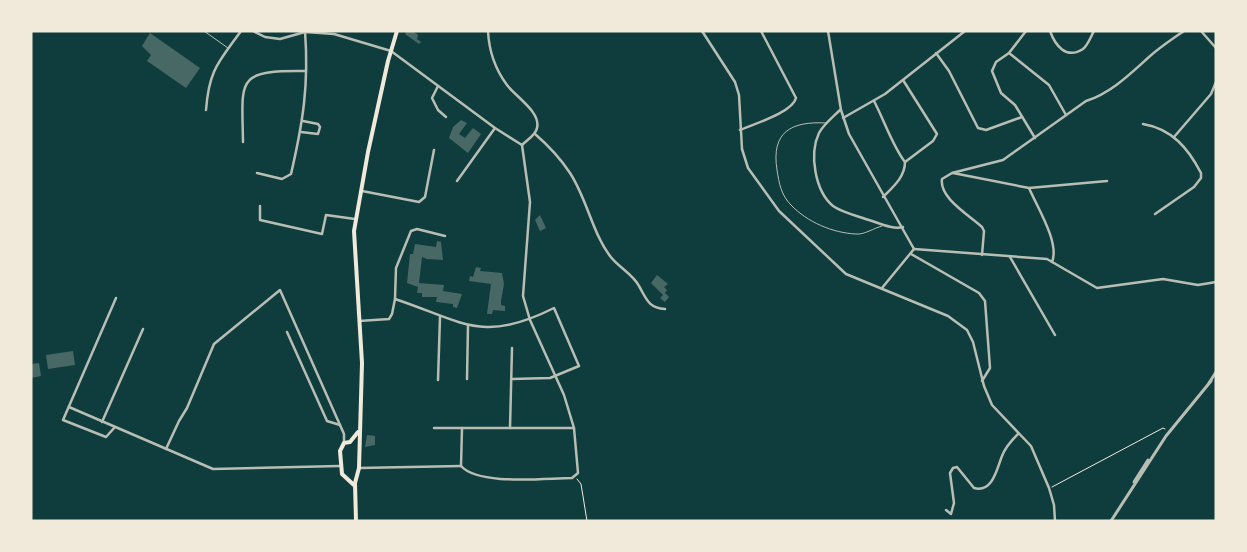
<svg xmlns="http://www.w3.org/2000/svg" width="1247" height="552" viewBox="0 0 1247 552" font-family="Signika,sans-serif">
<style>
.building{fill:#486865}
.lines{fill:none;stroke-linecap:round;stroke-linejoin:round}
.path{stroke:#f1e9da;stroke-width:1}
.service{stroke:#b8beb3;stroke-width:1}
.minor{stroke:#b8beb3;stroke-width:2.5}
.tertiary{stroke:#b8beb3;stroke-width:3}
.secondary{stroke:#f1e9da;stroke-width:4}
</style>
<rect width="100%" height="100%" fill="#0f3d3e"/>
<g class="building">
<path d="M407 31H413L418 35 417 39 421 42 419 44 405 34Z"/>
<path d="M150 33 200 68 186 88 147 61 151 55 142 46Z"/>
<path d="M461 120 467 123 459 134 465 138 473 128 481 134 468 153 449 138 453 127Z"/>
<path d="M540 215 546 228 540 231 535 220Z"/>
<path d="M437 241 441 242 443 260 427 259 422 257 419 283 444 285 443 291 462 294 457 308 453 307V304L436 302 437 297H422V293H417L418 287 407 283 410 254H413L415 244 436 247Z"/>
<path d="M476 267 481 268 480 271 502 273 504 284 501 301V305L505 306V311L493 310 492 314H487L491 284 469 281 470 276 473 277Z"/>
<path d="M657 275 668 284 664 287 667 290 665 293 669 297 665 302 660 298 663 295 651 283Z"/>
<path d="M73 351 75 365 48 369 46 355Z"/>
<path d="M39 363 41 376 31 378V364Z"/>
<path d="M367 435 375 436V445L365 447Z"/>
</g>
<g class="lines">
<g class="path">
<path d="M577 479 581 484 587 521"/>
<path d="M1052 487 1163 428 1165 429"/>
</g>
<g class="service">
<path d="M204 31 228 48"/>
<path d="M826 123C791 121 771 132 777 170 779 183 781 195 791 205 807 222 833 233 856 234 864 235 874 228 882 226"/>
</g>
<g class="minor">
<path d="M253 31 265 37 280 39 305 32 334 34 391 51 495 128 522 145"/>
<path d="M488 31C489 51 495 69 507 85 516 97 541 112 537 128 536 135 527 140 522 145"/>
<path d="M702 31 735 82 739 95 742 149 748 168 779 211 846 274 948 316 967 330 973 342 984 386 992 405 1031 446 1049 488 1054 505 1055 521"/>
<path d="M828 31 841 110 849 134 914 249"/>
<path d="M1026 31 1009 53 996 62 992 71 1001 93 1015 105 1035 138"/>
<path d="M1050 31C1055 45 1066 60 1083 49 1088 45 1091 36 1094 31"/>
<path d="M1201 31 1216 48"/>
<path d="M936 53 949 71 978 128 986 130 1022 117"/>
<path d="M1009 53 1049 85 1066 115"/>
<path d="M438 86 432 98 438 110 446 117"/>
<path d="M874 101C884 120 893 147 905 162"/>
<path d="M206 110C209 70 218 63 241 31"/>
<path d="M840 110C833 117 824 124 819 133 809 154 815 191 833 206 843 213 858 216 869 220 879 223 893 230 903 227"/>
<path d="M843 118 885 94 965 31"/>
<path d="M1143 124C1172 129 1188 148 1201 173V178L1194 187 1155 214"/>
<path d="M740 130C754 124 793 112 796 98L761 31"/>
<path d="M301 132 318 134 320 127 318 124 303 121"/>
<path d="M535 134C549 146 560 158 570 173 587 199 592 232 610 256 618 267 633 274 639 286 646 298 648 308 665 309"/>
<path d="M1174 137 1211 94 1216 82"/>
<path d="M243 142C242 79 235 70 306 71"/>
<path d="M257 173 282 179 291 174C303 122 309 85 305 31"/>
<path d="M953 173 1029 188C1037 207 1060 243 1052 262"/>
<path d="M457 181 495 128"/>
<path d="M1029 188 1107 181"/>
<path d="M362 191 419 202 425 197 434 150"/>
<path d="M883 197C893 187 905 177 905 162L933 141 937 134 903 80"/>
<path d="M260 206V220L322 234 326 215 355 219"/>
<path d="M914 249 1047 259 1097 288 1163 279 1198 285 1216 282"/>
<path d="M911 254 979 293 985 301 990 368 982 381"/>
<path d="M982 255 984 231 982 227C969 215 939 198 942 179L952 173 1003 160 1086 101C1111 93 1130 74 1149 57 1160 47 1172 39 1184 31"/>
<path d="M1010 257 1055 335"/>
<path d="M882 288 914 249"/>
<path d="M395 299 396 268 411 231 417 229 445 236"/>
<path d="M359 321 389 319 392 314 395 299C464 322 482 344 554 308L579 366 550 378 512 379"/>
<path d="M287 332 327 421 340 425"/>
<path d="M467 379 468 325"/>
<path d="M438 380 440 317"/>
<path d="M69 407 213 469 339 466"/>
<path d="M102 422 143 329"/>
<path d="M115 427 106 437 63 420 116 298"/>
<path d="M434 428H574"/>
<path d="M510 428 512 348"/>
<path d="M166 449 179 421 187 408 214 344 280 290 344 434V443"/>
<path d="M461 466C479 486 545 478 572 478L578 473 574 428 564 395 530 320 523 296 530 202 522 145"/>
<path d="M461 466 462 428"/>
<path d="M359 468 461 466"/>
<path d="M946 510 951 514 954 503 950 473 953 468 957 467 974 488C993 493 997 468 1002 456 1005 448 1012 440 1018 434"/>
</g>
<g class="tertiary">
<path d="M1209 383 1216 372"/>
<path d="M1134 482 1148 460"/>
<path d="M1111 521 1166 436 1211 381"/>
</g>
<g class="secondary">
<path d="M355 486 342 474 340 451 344 443 350 442 358 432"/>
<path d="M356 521 355 483 359 468 362 363 354 231 368 152 388 61 397 31"/>
</g>
</g>
<rect width="1247" height="552" fill="none" stroke="#f1e9da" stroke-width="65"/>
</svg>
